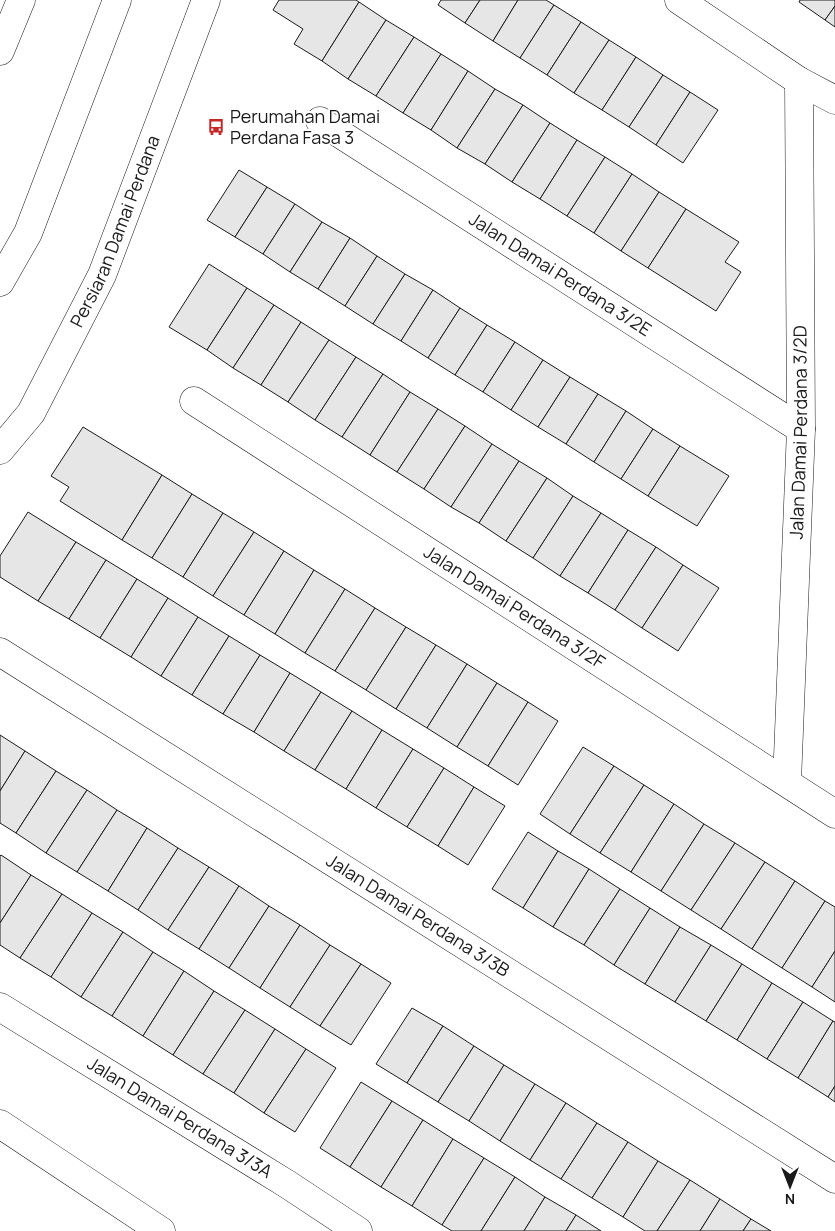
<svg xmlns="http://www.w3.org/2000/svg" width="835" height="1231" viewBox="0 0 835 1231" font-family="Manrope,sans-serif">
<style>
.building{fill:#e6e6e6;stroke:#1a1a1a}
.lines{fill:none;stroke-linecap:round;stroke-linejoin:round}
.street-casing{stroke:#1a1a1a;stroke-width:29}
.secondary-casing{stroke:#1a1a1a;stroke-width:29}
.street{stroke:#fff;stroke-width:28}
.secondary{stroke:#fff;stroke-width:28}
.labels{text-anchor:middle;stroke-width:4;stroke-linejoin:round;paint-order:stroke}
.poi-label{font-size:18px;fill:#1a1a1a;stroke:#fff;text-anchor:start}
.street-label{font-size:18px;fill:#1a1a1a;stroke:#fff}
</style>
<rect width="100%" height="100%" fill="#fff"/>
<g class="building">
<path d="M279 0H356L359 2 322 61 294 44 303 29 273 10Z"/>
<path d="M441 0H480L465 23 438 5Z"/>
<path d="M480 0H518L493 41 465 23Z"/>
<path d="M518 0H546L554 5 520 58 493 41Z"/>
<path d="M800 0H835V6L825 20 799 2Z"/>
<path d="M359 2 386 20 348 79 322 61Z"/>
<path d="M554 5 581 22 547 75 520 58Z"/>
<path d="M835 6V27L825 20Z"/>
<path d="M386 20 414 37 376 96 348 79Z"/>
<path d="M581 22 609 40 574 93 547 75Z"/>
<path d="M414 37 441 54 403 113 376 96Z"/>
<path d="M609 40 636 57 602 110 574 93Z"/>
<path d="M441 54 468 71 431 130 403 113Z"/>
<path d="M636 57 663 75 629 127 602 110Z"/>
<path d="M468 71 495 89 457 148 431 130Z"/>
<path d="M663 75 690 92 656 145 629 127Z"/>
<path d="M495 89 523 105 485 164 457 148Z"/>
<path d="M690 92 718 110 683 163 656 145Z"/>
<path d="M523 105 550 123 512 182 485 164Z"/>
<path d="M550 123 577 140 540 199 512 182Z"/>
<path d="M577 140 605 157 567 216 540 199Z"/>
<path d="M605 157 632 174 594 233 567 216Z"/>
<path d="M239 170 267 187 235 237 207 220Z"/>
<path d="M632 174 659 192 621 251 594 233Z"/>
<path d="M267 187 295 204 263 254 235 237Z"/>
<path d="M659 192 686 209 648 268 621 251Z"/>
<path d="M295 204 322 222 290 272 263 254Z"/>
<path d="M686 209 739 242 725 262 741 272 716 311 648 268Z"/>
<path d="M322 222 350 238 318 289 290 272Z"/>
<path d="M350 238 377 256 345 306 318 289Z"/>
<path d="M377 256 405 274 373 324 345 306Z"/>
<path d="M209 264 247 288 207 350 169 327Z"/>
<path d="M405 274 433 290 401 341 373 324Z"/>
<path d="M247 288 274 305 233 368 207 350Z"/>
<path d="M433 290 460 308 428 358 401 341Z"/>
<path d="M274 305 301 322 261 385 233 368Z"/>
<path d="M460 308 487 325 455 375 428 358Z"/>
<path d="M301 322 329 340 288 402 261 385Z"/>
<path d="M487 325 515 342 483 392 455 375Z"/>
<path d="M329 340 356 357 315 420 288 402Z"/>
<path d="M515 342 543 360 511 410 483 392Z"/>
<path d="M356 357 383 374 342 437 315 420Z"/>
<path d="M543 360 570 377 538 427 511 410Z"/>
<path d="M383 374 410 392 370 455 342 437Z"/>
<path d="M570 377 598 394 566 444 538 427Z"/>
<path d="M410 392 438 409 397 472 370 455Z"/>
<path d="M598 394 626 411 594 462 566 444Z"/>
<path d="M438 409 465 426 424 489 397 472Z"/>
<path d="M626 411 653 429 621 479 594 462Z"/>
<path d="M465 426 492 444 451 507 424 489Z"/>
<path d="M83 427 162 475 122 540 60 501 69 487 51 476Z"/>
<path d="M653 429 680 446 648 496 621 479Z"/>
<path d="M492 444 519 461 479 523 451 507Z"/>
<path d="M680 446 729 476 697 526 648 496Z"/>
<path d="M519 461 547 478 506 541 479 523Z"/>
<path d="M162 475 192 494 152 558 122 540Z"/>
<path d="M547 478 573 496 533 558 506 541Z"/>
<path d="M192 494 223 513 183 577 152 558Z"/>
<path d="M573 496 601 513 560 576 533 558Z"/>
<path d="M28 512 76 542 38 601 0 577V556Z"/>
<path d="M223 513 254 532 213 596 183 577Z"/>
<path d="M601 513 628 530 588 593 560 576Z"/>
<path d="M628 530 656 547 615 610 588 593Z"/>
<path d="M254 532 284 551 244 615 213 596Z"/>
<path d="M76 542 106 560 69 619 38 601Z"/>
<path d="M656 547 683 565 642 628 615 610Z"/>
<path d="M284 551 314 570 275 634 244 615Z"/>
<path d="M106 560 137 579 100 638 69 619Z"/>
<path d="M683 565 719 588 678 651 642 628Z"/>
<path d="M314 570 345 589 305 653 275 634Z"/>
<path d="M137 579 168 598 131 657 100 638Z"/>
<path d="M345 589 375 608 335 671 305 653Z"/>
<path d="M168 598 198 617 161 676 131 657Z"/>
<path d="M375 608 406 627 366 690 335 671Z"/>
<path d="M198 617 229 636 192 695 161 676Z"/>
<path d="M406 627 436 645 396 709 366 690Z"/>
<path d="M229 636 260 655 223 714 192 695Z"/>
<path d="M436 645 467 664 427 728 396 709Z"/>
<path d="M260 655 290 673 254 732 223 714Z"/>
<path d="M467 664 497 683 457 747 427 728Z"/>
<path d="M290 673 321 692 284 751 254 732Z"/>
<path d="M497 683 528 702 488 766 457 747Z"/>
<path d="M321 692 352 711 315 770 284 751Z"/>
<path d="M528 702 558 721 518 785 488 766Z"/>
<path d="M352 711 382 730 346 789 315 770Z"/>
<path d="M382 730 413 749 376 808 346 789Z"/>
<path d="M0 735 25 751 0 791Z"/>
<path d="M583 747 614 766 570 834 540 814Z"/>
<path d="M413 749 444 768 407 827 376 808Z"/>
<path d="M25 751 56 771 16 833 0 823V791Z"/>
<path d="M614 766 644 785 600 853 570 834Z"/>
<path d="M444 768 474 787 438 846 407 827Z"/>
<path d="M56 771 87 790 46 853 16 833Z"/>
<path d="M644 785 674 804 631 872 600 853Z"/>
<path d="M474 787 505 806 468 865 438 846Z"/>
<path d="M87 790 117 810 77 872 46 853Z"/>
<path d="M674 804 704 824 661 891 631 872Z"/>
<path d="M117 810 147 828 108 891 77 872Z"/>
<path d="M704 824 735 843 691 910 661 891Z"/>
<path d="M147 828 178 848 138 910 108 891Z"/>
<path d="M528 832 558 851 523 908 492 889Z"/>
<path d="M735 843 765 862 721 929 691 910Z"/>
<path d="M178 848 209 867 168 930 138 910Z"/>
<path d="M558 851 589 869 553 927 523 908Z"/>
<path d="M1 855 31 875 0 923V856Z"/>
<path d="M765 862 795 881 752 949 721 929Z"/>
<path d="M209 867 239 886 199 949 168 930Z"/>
<path d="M589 869 620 889 584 945 553 927Z"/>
<path d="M31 875 62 894 20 958 0 945V923Z"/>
<path d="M795 881 825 901 782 968 752 949Z"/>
<path d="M239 886 269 906 229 968 199 949Z"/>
<path d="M620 889 650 908 614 965 584 945Z"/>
<path d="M62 894 92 913 51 977 20 958Z"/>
<path d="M825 901 835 907V951L812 987 782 968Z"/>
<path d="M269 906 300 925 260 988 229 968Z"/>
<path d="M650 908 680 927 645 984 614 965Z"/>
<path d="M92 913 123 932 81 997 51 977Z"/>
<path d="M300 925 330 945 290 1007 260 988Z"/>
<path d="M680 927 711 945 675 1002 645 984Z"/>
<path d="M123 932 153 952 112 1016 81 997Z"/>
<path d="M330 945 361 964 320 1026 290 1007Z"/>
<path d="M711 945 742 964 706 1021 675 1002Z"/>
<path d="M835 951V1002L812 987Z"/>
<path d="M153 952 184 971 143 1036 112 1016Z"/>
<path d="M361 964 391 983 351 1045 320 1026Z"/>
<path d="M742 964 772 983 737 1040 706 1021Z"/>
<path d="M184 971 214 991 173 1055 143 1036Z"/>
<path d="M772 983 803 1002 767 1059 737 1040Z"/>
<path d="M214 991 245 1010 203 1074 173 1055Z"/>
<path d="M803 1002 833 1021 798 1078 767 1059Z"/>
<path d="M412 1008 443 1026 407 1083 376 1064Z"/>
<path d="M245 1010 275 1029 234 1093 203 1074Z"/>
<path d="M833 1021 835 1022V1086L828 1097 798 1078Z"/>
<path d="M443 1026 474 1046 438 1102 407 1083Z"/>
<path d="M275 1029 306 1049 264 1113 234 1093Z"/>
<path d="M474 1046 504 1065 469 1121 438 1102Z"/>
<path d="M306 1049 336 1068 295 1132 264 1113Z"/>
<path d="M504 1065 535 1084 500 1141 469 1121Z"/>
<path d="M361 1082 392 1101 350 1167 320 1148Z"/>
<path d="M535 1084 566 1103 530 1160 500 1141Z"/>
<path d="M835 1086V1102L828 1097Z"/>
<path d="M392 1101 423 1120 381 1187 350 1167Z"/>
<path d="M566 1103 597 1123 561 1179 530 1160Z"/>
<path d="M423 1120 453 1139 412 1206 381 1187Z"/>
<path d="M597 1123 628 1142 592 1198 561 1179Z"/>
<path d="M453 1139 484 1158 442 1225 412 1206Z"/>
<path d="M628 1142 658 1161 623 1217 592 1198Z"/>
<path d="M484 1158 515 1177 481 1231H452L442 1225Z"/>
<path d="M658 1161 690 1180 657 1231H645L623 1217Z"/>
<path d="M515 1177 545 1197 524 1231H481Z"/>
<path d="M690 1180 720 1199 700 1231H657Z"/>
<path d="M545 1197 576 1215 566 1231H524Z"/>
<path d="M720 1199 751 1219 743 1231H700Z"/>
<path d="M576 1215 601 1231H566Z"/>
<path d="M751 1219 771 1231H743Z"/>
</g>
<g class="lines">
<g class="street-casing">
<g id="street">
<path d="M679 0 799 81 835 100"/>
<path d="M0 51 21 0"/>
<path id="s1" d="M320 121 801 429"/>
<path id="s2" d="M194 401 835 814"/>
<path id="s3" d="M0 652 835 1179"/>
<path id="s4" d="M787 782 801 429 799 81"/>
<path id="s5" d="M0 1007 287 1184 358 1231"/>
<path d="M0 1124 161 1231"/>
</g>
</g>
<g class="secondary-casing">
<g id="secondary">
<path d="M0 282 28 233 117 0"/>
<path id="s6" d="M0 450 31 413 102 275 206 0"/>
</g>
</g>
<use href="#street" class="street"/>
<use href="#secondary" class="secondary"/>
</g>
<defs>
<g id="bus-bare" transform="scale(1.35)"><path d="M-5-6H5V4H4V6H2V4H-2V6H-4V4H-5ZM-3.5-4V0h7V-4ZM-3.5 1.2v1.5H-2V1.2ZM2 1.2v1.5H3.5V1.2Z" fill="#c62828" stroke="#fff" stroke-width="2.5" paint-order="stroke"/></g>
</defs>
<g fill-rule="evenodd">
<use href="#bus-bare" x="216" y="127"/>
</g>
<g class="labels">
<g class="poi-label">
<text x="230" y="123">Perumahan Damai<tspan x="230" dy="21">Perdana Fasa 3</tspan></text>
</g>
<g class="street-label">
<text dy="6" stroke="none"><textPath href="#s6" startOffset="249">Persiaran Damai Perdana</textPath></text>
<text dy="6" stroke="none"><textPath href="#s1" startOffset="285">Jalan Damai Perdana 3/2E</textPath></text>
<text dy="6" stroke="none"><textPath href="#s4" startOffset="350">Jalan Damai Perdana 3/2D</textPath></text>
<text dy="6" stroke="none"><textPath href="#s2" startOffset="381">Jalan Damai Perdana 3/2F</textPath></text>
<text dy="6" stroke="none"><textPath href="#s3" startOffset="494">Jalan Damai Perdana 3/3B</textPath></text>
<text dy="6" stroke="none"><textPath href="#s5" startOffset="211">Jalan Damai Perdana 3/3A</textPath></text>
</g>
</g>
<g transform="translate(790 1186) rotate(180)" stroke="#ffffff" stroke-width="4" paint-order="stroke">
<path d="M0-4L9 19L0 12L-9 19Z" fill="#1a1a1a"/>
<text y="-8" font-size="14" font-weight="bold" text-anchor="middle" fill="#1a1a1a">N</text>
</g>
</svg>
